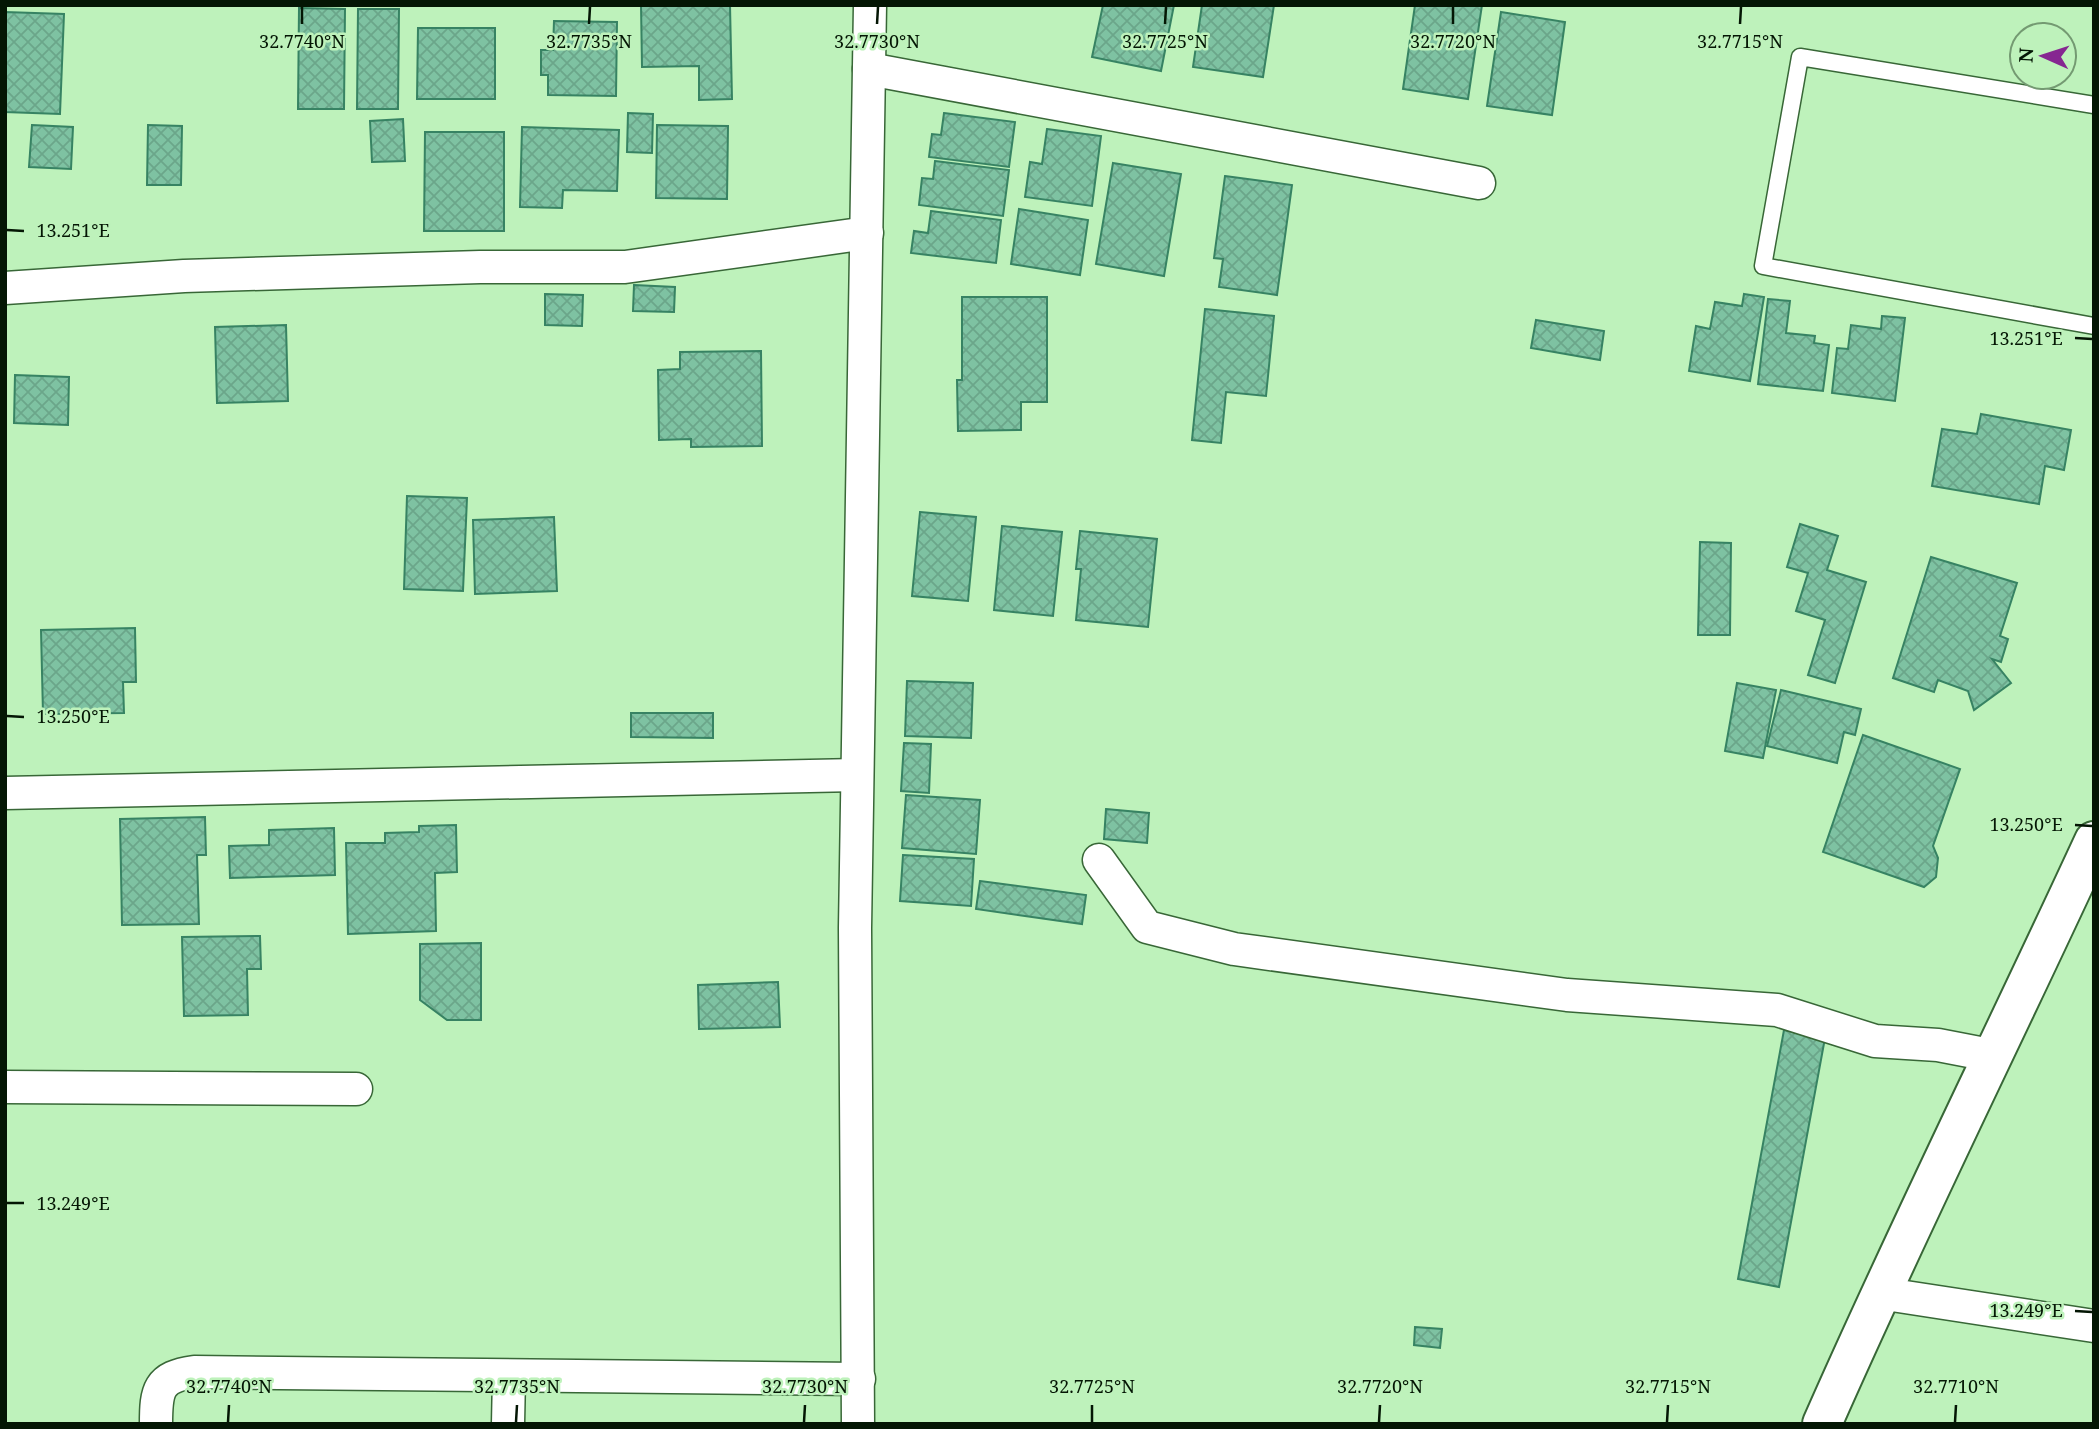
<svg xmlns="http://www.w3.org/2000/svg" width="2099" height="1429" viewBox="0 0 2099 1429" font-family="'Noto Serif',serif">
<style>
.building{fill:url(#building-cross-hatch);stroke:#378363;stroke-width:2}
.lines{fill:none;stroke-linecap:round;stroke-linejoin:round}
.service-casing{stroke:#386737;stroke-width:19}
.minor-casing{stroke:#386737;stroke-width:35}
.secondary-casing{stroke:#386737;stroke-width:42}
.service{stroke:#fff;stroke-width:16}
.minor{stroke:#fff;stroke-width:32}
.secondary{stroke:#fff;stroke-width:38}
.ticks{fill:none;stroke:#041604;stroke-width:2.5}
.ticks-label{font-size:18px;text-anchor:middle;fill:#041604;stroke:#bef2bb;stroke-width:5;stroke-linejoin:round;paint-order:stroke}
</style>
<defs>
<pattern id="building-cross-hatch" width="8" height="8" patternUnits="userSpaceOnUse" patternTransform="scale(1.75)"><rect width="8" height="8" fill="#7ec2a2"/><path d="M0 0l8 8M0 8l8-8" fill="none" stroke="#6ba68a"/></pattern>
</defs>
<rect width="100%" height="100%" fill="#bef2bb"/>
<g class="building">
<path d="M641 5H730L732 99 699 100V66L642 67Z"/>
<path d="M1103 5H1174L1161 71 1092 57Z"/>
<path d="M1202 5H1274L1263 77 1193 67Z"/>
<path d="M1415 5H1482L1468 99 1403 89Z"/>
<path d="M299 8 345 9 344 109H298Z"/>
<path d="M358 9H399L398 109H357Z"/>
<path d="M5 12 64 14 60 114 5 112Z"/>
<path d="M1501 12 1565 22 1552 115 1487 106Z"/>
<path d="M554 21 617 22 616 96 548 95V75H541V50H553Z"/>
<path d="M418 28H495V99H417Z"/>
<path d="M628 113 653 114 652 153 627 152Z"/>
<path d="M944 113 1015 122 1009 167 929 157 932 134 941 135Z"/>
<path d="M403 119 405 161 372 162 370 121Z"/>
<path d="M32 125 73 127 71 169 29 167Z"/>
<path d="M148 125 182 126 181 185H147Z"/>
<path d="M657 125 728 126 727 199 656 198Z"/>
<path d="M522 127 619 130 617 191 563 190 562 208 520 207Z"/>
<path d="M1047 129 1101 136 1092 206 1025 197 1030 162 1042 164Z"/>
<path d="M425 132H504V231H424Z"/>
<path d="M935 161 1009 170 1003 216 919 205 922 178 933 179Z"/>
<path d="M1113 163 1181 174 1164 276 1096 264Z"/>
<path d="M1225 176 1292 185 1277 295 1219 287 1223 259 1214 258Z"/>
<path d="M1019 209 1088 220 1080 275 1011 264Z"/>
<path d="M931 211 1001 220 996 263 911 253 914 231 928 233Z"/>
<path d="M634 285 675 287 674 312 633 311Z"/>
<path d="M545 294 583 295 582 326 545 325Z"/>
<path d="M1744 294 1764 297 1750 381 1689 371 1696 326 1710 329 1715 302 1742 306Z"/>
<path d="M962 297H1047V402H1021V430L958 431 957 380H962Z"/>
<path d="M1768 299 1790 301 1786 333 1815 336 1814 343 1829 345 1823 391 1758 384Z"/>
<path d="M1205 309 1274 316 1266 396 1226 392 1221 443 1192 440Z"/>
<path d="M1882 316 1905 318 1895 401 1832 393 1837 348 1848 349 1851 325 1881 329Z"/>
<path d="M1536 320 1604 331 1600 360 1531 348Z"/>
<path d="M286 325 288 401 217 403 215 327Z"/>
<path d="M761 351 762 446 691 447V439L659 440 658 370 680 369V352Z"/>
<path d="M15 375 69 377 68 425 14 423Z"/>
<path d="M1981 414 2071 430 2064 470 2045 466 2039 504 1932 486 1942 429 1977 434Z"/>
<path d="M407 496 467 498 463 591 404 589Z"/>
<path d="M920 512 976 517 968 601 912 596Z"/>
<path d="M554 517 557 591 475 594 473 520Z"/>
<path d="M1800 524 1838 536 1827 570 1866 582 1835 683 1808 675 1825 620 1796 611 1808 573 1787 567Z"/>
<path d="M1002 526 1062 532 1053 616 994 610Z"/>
<path d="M1080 531 1157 539 1148 627 1076 620 1081 569H1076Z"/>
<path d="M1700 542 1731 543 1730 635H1698Z"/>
<path d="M1931 557 2017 583 2000 636 2008 639 2001 662 1992 659 2011 683 1974 710 1968 691 1938 680 1934 692 1893 678Z"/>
<path d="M135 628 136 682H123L124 713 43 714 41 630Z"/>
<path d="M907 681 973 683 971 738 905 736Z"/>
<path d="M1737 683 1776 690 1763 758 1725 751Z"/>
<path d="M1781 690 1861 709 1855 735 1844 732 1837 763 1767 746Z"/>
<path d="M631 713H713V738L631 737Z"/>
<path d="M1863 735 1960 769 1933 846 1938 858 1936 877 1924 887 1823 852Z"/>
<path d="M904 743 931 744 929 793 901 791Z"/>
<path d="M906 795 980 800 976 854 902 848Z"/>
<path d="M1106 809 1149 813 1147 843 1104 839Z"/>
<path d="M205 817 206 855H197L199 924 122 925 120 819Z"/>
<path d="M456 825 457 872 435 873 436 931 348 934 346 843H385V833L419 832V826Z"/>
<path d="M334 828 335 875 230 878 229 846 269 845V830Z"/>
<path d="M903 855 974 859 971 906 900 901Z"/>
<path d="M980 881 1086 895 1082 924 976 909Z"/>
<path d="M260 936 261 969H247L248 1015 184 1016 182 937Z"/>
<path d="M481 943V1020H447L420 1000V944Z"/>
<path d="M778 982 780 1027 699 1029 698 985Z"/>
<path d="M1784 1030 1825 1038 1779 1287 1738 1279Z"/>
<path d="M1415 1327 1442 1329 1440 1348 1414 1345Z"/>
</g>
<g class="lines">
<g class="service-casing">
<path id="service" d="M2094 105 1800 57 1763 266 2094 326"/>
</g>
<g class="minor-casing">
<g id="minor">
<path d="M869 69 1479 183"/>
<path d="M5 288 184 276 480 267H625L867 233"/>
<path d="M5 793 857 775"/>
<path d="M1099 860 1147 927 1234 949 1567 995 1777 1010 1875 1041 1938 1045 1995 1056"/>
<path d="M5 1087 356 1089"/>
<path d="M1879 1293 2094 1326"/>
<path d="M156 1424C156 1390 158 1377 194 1372L859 1379"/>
<path d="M508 1424 509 1376"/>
<path d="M858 1424 855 928 870 5"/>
</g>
</g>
<g class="secondary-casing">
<path id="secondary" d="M1822 1424C1908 1228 2004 1036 2094 841"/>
</g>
<use href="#service" class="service"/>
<use href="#minor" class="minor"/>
<use href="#secondary" class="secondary"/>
</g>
<path class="ticks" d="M302 24V7M589 24 590 7M877 24 878 7M1165 24 1166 7M1453 24V7M1740 24 1741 7M7 230 24 231M2075 338 2092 339M7 716 24 717M2075 825 2092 826M7 1203H24M2075 1311 2092 1312M228 1422 229 1405M516 1422 517 1405M804 1422 805 1405M1092 1422V1405M1379 1422 1380 1405M1667 1422 1668 1405M1955 1422 1956 1405"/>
<g class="ticks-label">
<text x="302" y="48">32.7740°N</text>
<text x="589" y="48">32.7735°N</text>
<text x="877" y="48">32.7730°N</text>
<text x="1165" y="48">32.7725°N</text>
<text x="1453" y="48">32.7720°N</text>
<text x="1740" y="48">32.7715°N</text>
<text x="73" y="237">13.251°E</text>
<text x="2026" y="345">13.251°E</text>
<text x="73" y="723">13.250°E</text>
<text x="2026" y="831">13.250°E</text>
<text x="73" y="1210">13.249°E</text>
<text x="2026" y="1317">13.249°E</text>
<text x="229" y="1393">32.7740°N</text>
<text x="517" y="1393">32.7735°N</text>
<text x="805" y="1393">32.7730°N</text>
<text x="1092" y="1393">32.7725°N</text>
<text x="1380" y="1393">32.7720°N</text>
<text x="1668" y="1393">32.7715°N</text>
<text x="1956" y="1393">32.7710°N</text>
</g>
<rect width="2099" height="1429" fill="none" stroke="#041604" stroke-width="14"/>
<g transform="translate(2043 56) rotate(273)"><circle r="33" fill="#bef2bb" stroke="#749a72" stroke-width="2"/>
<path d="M0-5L12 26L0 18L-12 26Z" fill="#862791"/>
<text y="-10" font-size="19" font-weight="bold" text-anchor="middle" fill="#041604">N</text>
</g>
</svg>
